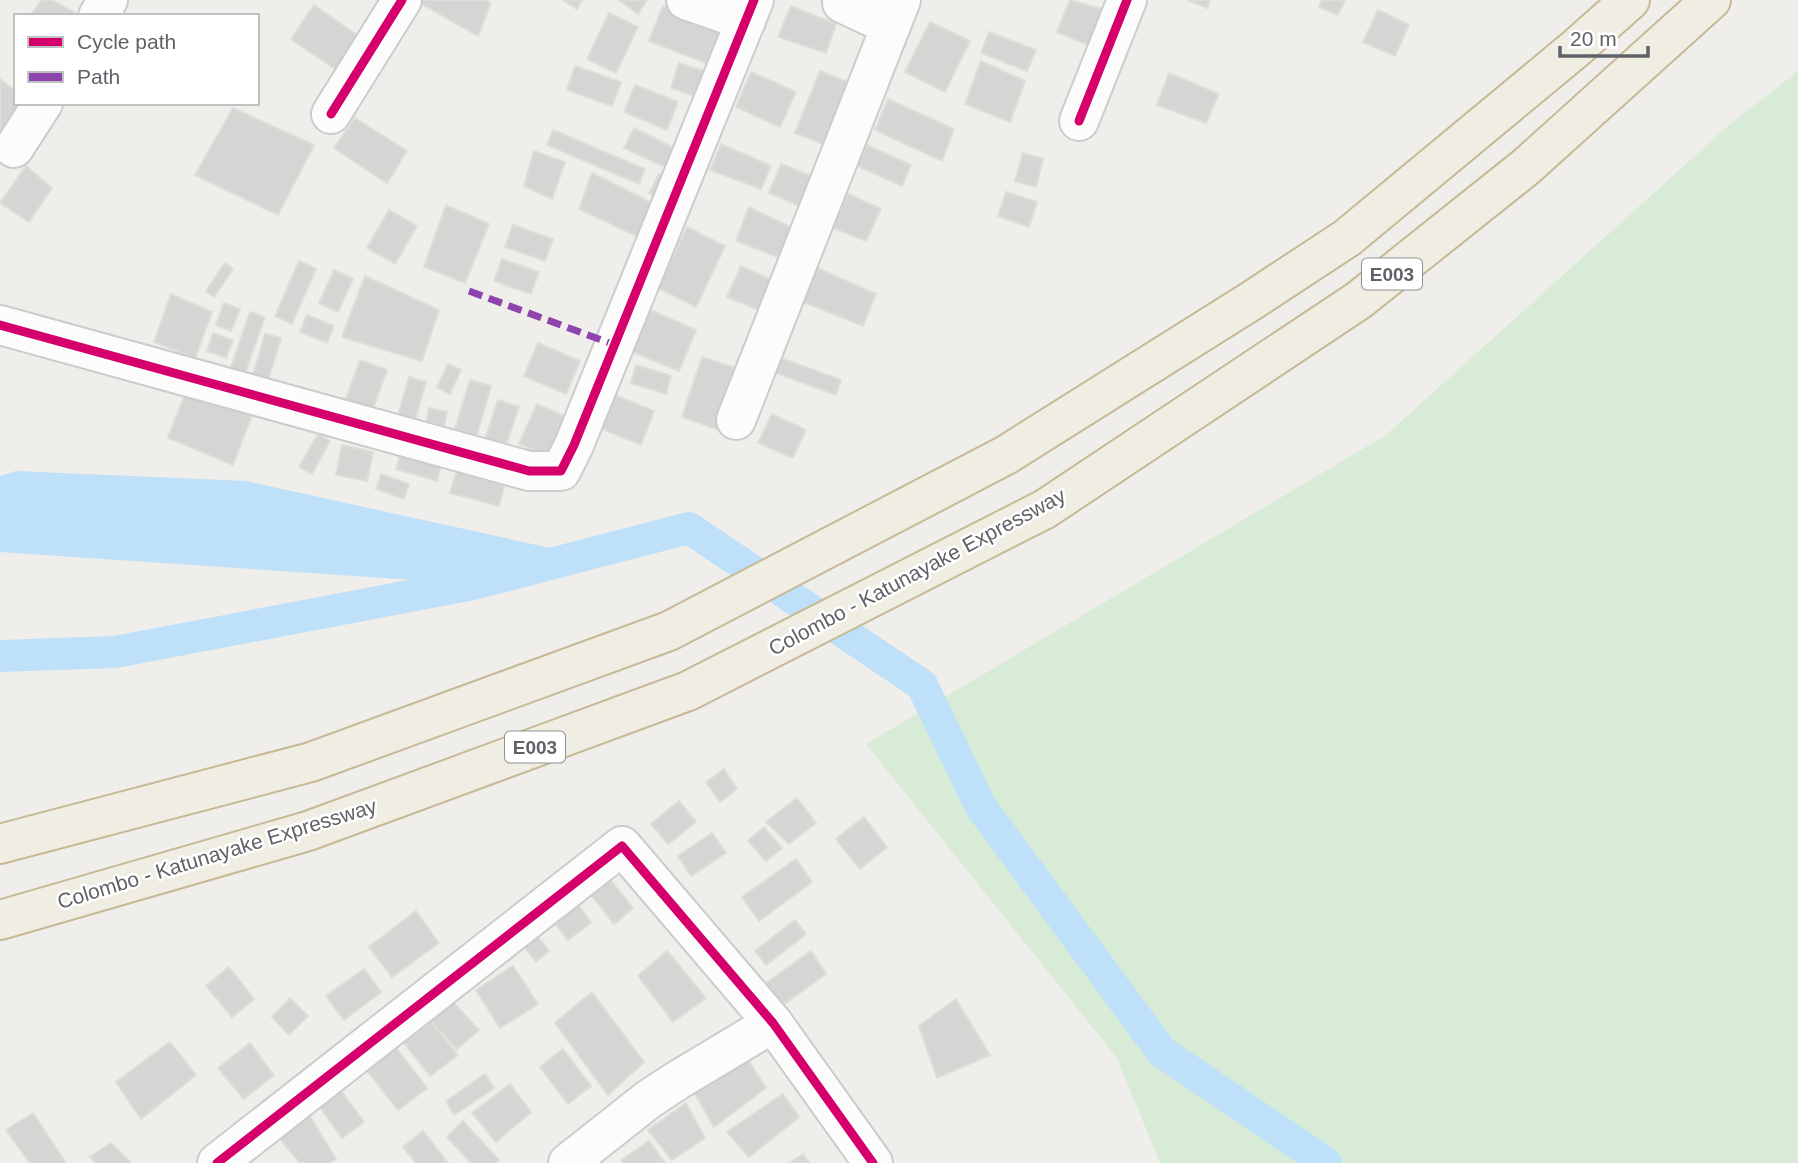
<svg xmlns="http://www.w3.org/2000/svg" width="1798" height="1163" viewBox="0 0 1798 1163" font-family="Helvetica,sans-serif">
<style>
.green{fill:#d8ebd6}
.water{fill:#bfe0f9}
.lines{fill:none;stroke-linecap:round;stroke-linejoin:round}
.canal{stroke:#bfe0f9;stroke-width:32}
.building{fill:#d6d5d3;stroke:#deddd9;stroke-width:2}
.minor-casing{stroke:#cbcccc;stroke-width:42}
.highway-casing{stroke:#c8b996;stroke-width:42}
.minor{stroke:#fdfcfc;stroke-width:38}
.highway{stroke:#f0ede3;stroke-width:38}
.quiet{stroke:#8e44ad;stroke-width:7;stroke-dasharray:14 7;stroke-linecap:butt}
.cycleway-casing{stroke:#fff;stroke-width:13}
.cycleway{stroke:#d6006c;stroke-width:9}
.labels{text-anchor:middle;stroke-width:5;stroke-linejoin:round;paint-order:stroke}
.shield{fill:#fff;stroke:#8f9295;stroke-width:2}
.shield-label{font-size:19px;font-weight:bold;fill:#5f6368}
.street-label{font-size:21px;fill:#5f6368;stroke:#fff}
</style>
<rect width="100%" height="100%" fill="#efeeea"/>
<path class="green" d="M1798 71V1163H1160L1117 1058 866 744 1386 435 1728 126Z"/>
<path class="water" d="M16 471 246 481 564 551 473 584 0 552V476Z"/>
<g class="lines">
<path class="canal" d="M0 656 115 652 473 584 689 528 922 685 981 807 1162 1052 1326 1163"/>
</g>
<g class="building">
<path d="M42 0H52L79 15 30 16Z"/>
<path d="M422 0H486L491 3 478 36 420 3Z"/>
<path d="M563 0H582L577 9Z"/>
<path d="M619 0H647L638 14Z"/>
<path d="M1070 0 1108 11 1093 47 1057 32Z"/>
<path d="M1187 0H1210L1207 8Z"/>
<path d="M1322 0H1345L1338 15 1319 7Z"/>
<path d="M314 5 358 36 335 69 291 39Z"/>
<path d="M663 6 730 32 716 67 649 41Z"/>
<path d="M791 6 836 24 826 53 778 37Z"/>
<path d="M1378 10 1409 25 1395 56 1363 42Z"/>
<path d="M609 13 638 27 616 73 587 59Z"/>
<path d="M930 22 970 41 945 92 905 72Z"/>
<path d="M989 32 1036 50 1027 71 981 53Z"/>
<path d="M981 61 1025 81 1010 122 965 104Z"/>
<path d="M679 63 710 73 701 98 671 88Z"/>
<path d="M575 66 621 82 612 106 567 90Z"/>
<path d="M820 71 860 87 835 149 795 133Z"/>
<path d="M751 72 796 92 780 127 736 107Z"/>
<path d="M1169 73 1219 94 1206 123 1157 105Z"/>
<path d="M0 79 16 92V103H26L0 143Z"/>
<path d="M635 85 678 102 667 130 624 112Z"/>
<path d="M888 99 954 129 942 161 875 130Z"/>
<path d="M233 108 314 145 278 215 195 175Z"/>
<path d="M355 118 407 151 387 183 334 148Z"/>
<path d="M634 128 678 150 669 169 624 148Z"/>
<path d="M553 130 645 169 639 184 547 145Z"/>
<path d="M721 144 771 166 761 189 710 170Z"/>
<path d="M867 145 911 165 902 186 857 166Z"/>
<path d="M534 151 565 162 552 199 524 186Z"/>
<path d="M1023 153 1043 159 1036 187 1015 181Z"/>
<path d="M781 164 822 180 809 210 769 193Z"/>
<path d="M26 166 52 188 29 222 0 203Z"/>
<path d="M592 173 652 203 638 237 579 209Z"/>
<path d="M659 174 670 180 660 199 649 193Z"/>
<path d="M1006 192 1037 202 1029 227 998 216Z"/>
<path d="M848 194 881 209 866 241 831 227Z"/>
<path d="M446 205 489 224 465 283 424 267Z"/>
<path d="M749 207 804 234 791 262 736 241Z"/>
<path d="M389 210 417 226 395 264 367 248Z"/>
<path d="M513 225 553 239 545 261 505 247Z"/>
<path d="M687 227 725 246 696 307 658 288Z"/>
<path d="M502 259 539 272 531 294 494 281Z"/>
<path d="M299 261 316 269 292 324 275 316Z"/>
<path d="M225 263 233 269 214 297 206 291Z"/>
<path d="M741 266 780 284 768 314 727 297Z"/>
<path d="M813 266 876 294 863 326 796 299Z"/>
<path d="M334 270 353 279 338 312 319 303Z"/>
<path d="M365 276 439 310 422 361 342 337Z"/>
<path d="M171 294 212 312 195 358 154 342Z"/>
<path d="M224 303 240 309 231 331 216 325Z"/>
<path d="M648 309 696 330 679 371 632 352Z"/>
<path d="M250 312 265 317 243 379 229 373Z"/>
<path d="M307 315 334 326 327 343 300 332Z"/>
<path d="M213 333 233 340 226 358 207 351Z"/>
<path d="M265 334 281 338 267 384 252 379Z"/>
<path d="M538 343 580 361 566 394 524 376Z"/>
<path d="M702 357 742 370 722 431 682 417Z"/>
<path d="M781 358 841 380 836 395 776 373Z"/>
<path d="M360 360 387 370 370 417 343 407Z"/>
<path d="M448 364 461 370 450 394 437 387Z"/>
<path d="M636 365 671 376 666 394 631 383Z"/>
<path d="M409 377 426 382 413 427 396 422Z"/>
<path d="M470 380 491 386 475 441 453 435Z"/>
<path d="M185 394 252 415 233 465 168 438Z"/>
<path d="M615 395 654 411 641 445 602 429Z"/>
<path d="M498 400 519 407 505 448 484 442Z"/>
<path d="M537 404 568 418 552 458 519 444Z"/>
<path d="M429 408 447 412 442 438 424 434Z"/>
<path d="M772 414 806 430 793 458 758 443Z"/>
<path d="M318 434 330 441 312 474 299 467Z"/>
<path d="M342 445 373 452 367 481 336 475Z"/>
<path d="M401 453 441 465 437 481 396 469Z"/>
<path d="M457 470 505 484 499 506 450 493Z"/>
<path d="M381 474 409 484 404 499 376 489Z"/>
<path d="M724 769 737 789 720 802 706 782Z"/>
<path d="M797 798 816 823 789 844 766 822Z"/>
<path d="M679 801 696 822 668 844 651 824Z"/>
<path d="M864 817 887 847 860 869 836 839Z"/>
<path d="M764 827 782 848 766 861 748 841Z"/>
<path d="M712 833 726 853 691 876 678 856Z"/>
<path d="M796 859 812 882 759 921 742 897Z"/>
<path d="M604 872 633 908 614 924 585 887Z"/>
<path d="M569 891 591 923 568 940 545 910Z"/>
<path d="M416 911 439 943 392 977 369 947Z"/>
<path d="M795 920 806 934 766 965 755 951Z"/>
<path d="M527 923 549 951 536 962 514 934Z"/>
<path d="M667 951 706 998 673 1022 638 976Z"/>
<path d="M811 951 826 974 777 1009 761 987Z"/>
<path d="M513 966 538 1004 500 1028 476 990Z"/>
<path d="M229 967 254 999 232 1017 206 986Z"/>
<path d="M364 969 381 992 344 1020 326 996Z"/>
<path d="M592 992 644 1062 608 1095 555 1023Z"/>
<path d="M290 998 308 1016 289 1035 272 1017Z"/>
<path d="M956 999 990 1055 937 1078 919 1026Z"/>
<path d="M451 1000 479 1030 457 1049 429 1019Z"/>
<path d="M423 1012 458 1055 430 1076 397 1034Z"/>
<path d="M390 1040 427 1088 398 1110 361 1063Z"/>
<path d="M170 1042 196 1075 141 1119 116 1082Z"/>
<path d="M250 1043 274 1075 244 1099 218 1068Z"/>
<path d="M563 1049 591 1086 568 1104 540 1067Z"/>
<path d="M743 1052 766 1088 714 1127 689 1083Z"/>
<path d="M485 1074 494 1088 454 1115 446 1101Z"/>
<path d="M510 1084 531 1112 496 1142 472 1113Z"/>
<path d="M338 1087 364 1122 342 1138 317 1103Z"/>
<path d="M783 1094 799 1117 749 1157 727 1132Z"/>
<path d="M686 1103 705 1138 672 1160 648 1130Z"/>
<path d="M33 1113 66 1163H30L6 1130Z"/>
<path d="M309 1115 336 1159 330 1163H300L280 1139Z"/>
<path d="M463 1121 499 1160 495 1163H471L447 1137Z"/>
<path d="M423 1131 448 1163H416L403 1147Z"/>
<path d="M649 1141 665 1163H623L621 1160Z"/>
<path d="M111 1143 131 1163H96L90 1157Z"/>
<path d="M803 1154 809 1163H789Z"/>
</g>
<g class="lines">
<g class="minor-casing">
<g id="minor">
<path d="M686 0 746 21"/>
<path d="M843 0 842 3 891 26"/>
<path d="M98 16 108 0"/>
<path d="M331 114 402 0"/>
<path d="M1079 121 1127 0"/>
<path d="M14 148 43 103"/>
<path d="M0 325 529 471H561L574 445 754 0"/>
<path d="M736 420 901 0"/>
<path d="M217 1163 622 846 773 1023 873 1163"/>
<path d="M568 1163 649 1099 678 1080 773 1023"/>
</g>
</g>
<g class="highway-casing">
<g id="highway">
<path d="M0 844 311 762 669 631 1006 455 1251 301 1347 238 1575 49 1630 0"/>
<path d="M0 920 308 831 688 691 1045 509 1359 300 1527 166 1711 0"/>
</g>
</g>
<use href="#minor" class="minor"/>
<use href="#highway" class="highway"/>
<path class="quiet" d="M469 291 615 345"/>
<g class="cycleway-casing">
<g id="cycleway">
<path d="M331 114 402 0"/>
<path d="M1079 121 1127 0"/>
<path d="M0 325 529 471H561L574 445 754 0"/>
<path d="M217 1163 622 846 773 1023 873 1163"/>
</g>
</g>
<use href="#cycleway" class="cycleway"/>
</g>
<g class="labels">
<g class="shield">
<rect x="1362" y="258.5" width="60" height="31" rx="5"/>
<rect x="505" y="731.5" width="60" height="31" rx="5"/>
</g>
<g class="shield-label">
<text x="1392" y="281">E003</text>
<text x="535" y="754">E003</text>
</g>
<g class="street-label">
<text transform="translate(917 572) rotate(-28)" y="7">Colombo - Katunayake Expressway</text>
<text transform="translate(217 854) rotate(-17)" y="7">Colombo - Katunayake Expressway</text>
</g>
</g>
<rect x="14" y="14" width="245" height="91" fill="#ffffff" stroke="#bfc1c3" stroke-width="2"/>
<rect x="28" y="37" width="35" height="10" fill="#d6006c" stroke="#bfc1c3" stroke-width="2"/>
<text x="77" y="49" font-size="21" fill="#5f6368">Cycle path</text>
<rect x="28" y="72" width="35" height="10" fill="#8e44ad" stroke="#bfc1c3" stroke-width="2"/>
<text x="77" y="84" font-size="21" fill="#5f6368">Path</text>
<path d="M1560 46v10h88v-10" fill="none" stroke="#5f6368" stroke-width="3.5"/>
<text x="1570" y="46" font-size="21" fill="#5f6368" stroke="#ffffff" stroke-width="5" paint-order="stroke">20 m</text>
</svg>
